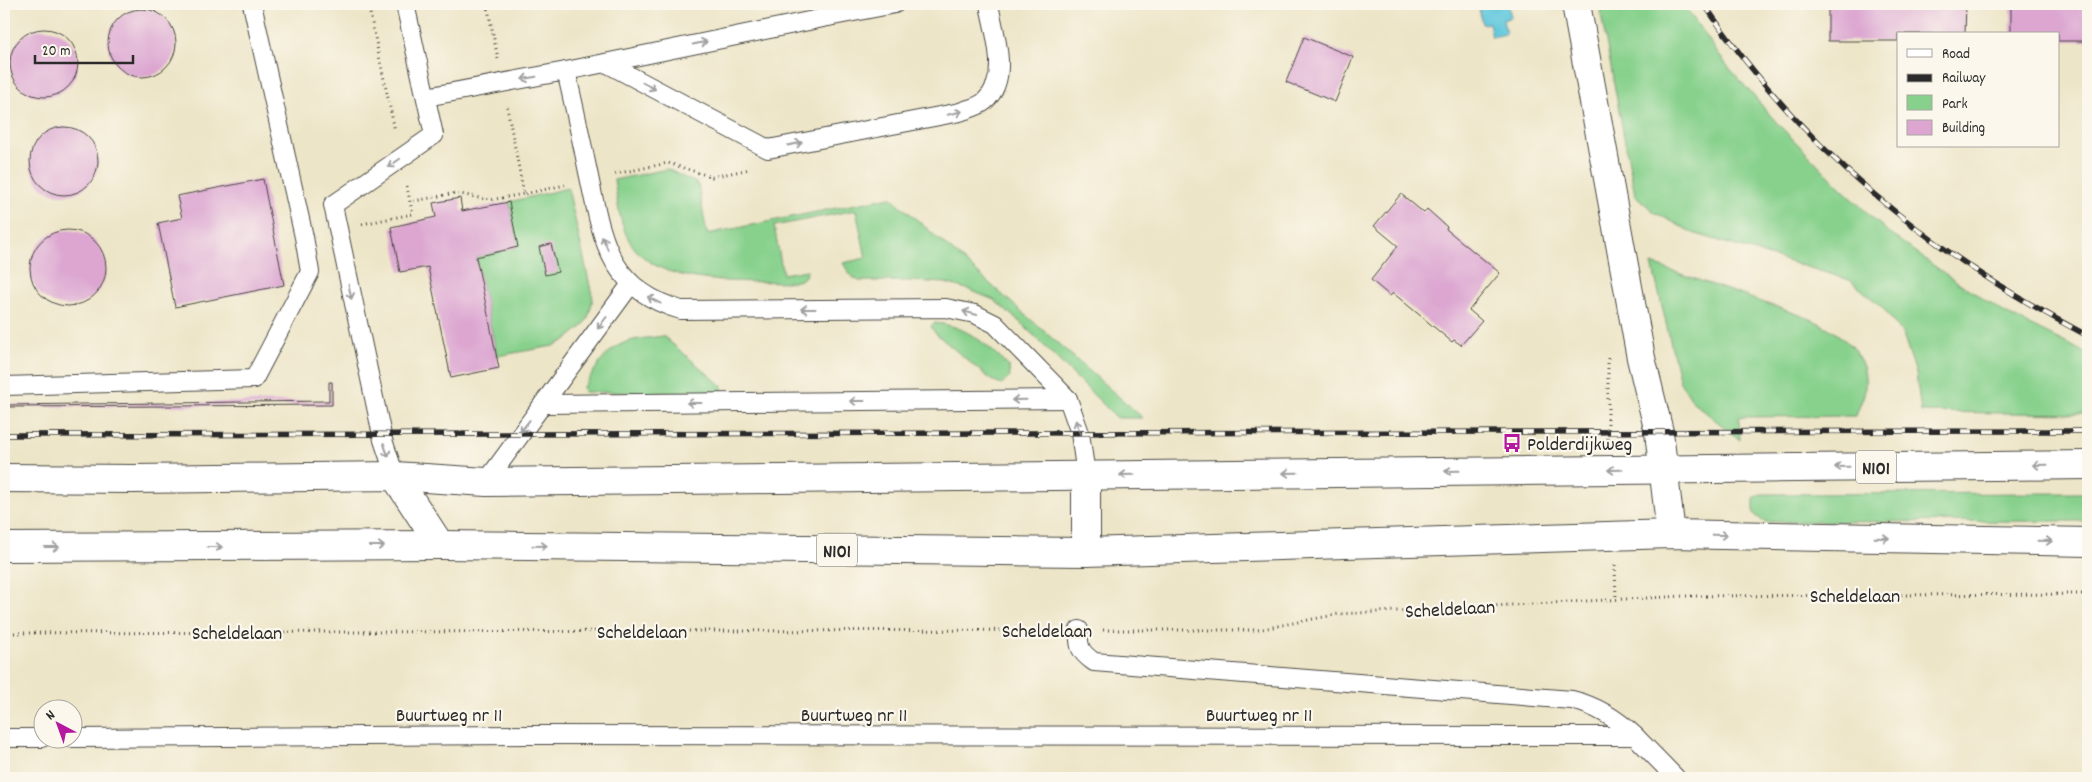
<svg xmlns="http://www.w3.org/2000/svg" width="2092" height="782" viewBox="0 0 2092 782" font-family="Dekko,sans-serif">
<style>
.green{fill:#88d18d;stroke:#5a7e5c}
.water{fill:#61c8dd;stroke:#467a84}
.building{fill:#dca6d1}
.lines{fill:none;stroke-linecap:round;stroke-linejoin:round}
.service-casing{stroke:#484742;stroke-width:20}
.minor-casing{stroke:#484742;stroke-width:30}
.primary-casing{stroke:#484742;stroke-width:30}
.path{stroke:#484742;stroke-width:3;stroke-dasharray:1 4;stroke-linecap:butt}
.service{stroke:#fff;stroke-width:18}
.minor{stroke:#fff;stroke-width:28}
.primary{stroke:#fff;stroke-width:28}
.rail-casing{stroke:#2b2b2b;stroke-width:5.5}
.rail{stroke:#fbf7ec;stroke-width:4;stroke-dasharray:11;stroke-linecap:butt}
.oneway{stroke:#a0a0a0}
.labels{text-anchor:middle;stroke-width:4.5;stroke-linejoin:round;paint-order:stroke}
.shield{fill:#fbf7ec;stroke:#696865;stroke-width:1}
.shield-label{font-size:19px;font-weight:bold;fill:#2b2b2b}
.poi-label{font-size:20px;fill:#2b2b2b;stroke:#fbf7ec;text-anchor:start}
.street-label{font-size:20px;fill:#2b2b2b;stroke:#fbf7ec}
</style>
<rect width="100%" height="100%" fill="#fbf7ec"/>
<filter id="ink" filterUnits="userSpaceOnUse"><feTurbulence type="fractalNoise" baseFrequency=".02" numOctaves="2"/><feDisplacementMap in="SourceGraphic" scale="10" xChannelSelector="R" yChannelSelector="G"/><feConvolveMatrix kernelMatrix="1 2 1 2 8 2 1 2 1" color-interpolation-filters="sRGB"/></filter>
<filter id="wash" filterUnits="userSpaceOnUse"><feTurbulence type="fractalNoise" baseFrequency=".0096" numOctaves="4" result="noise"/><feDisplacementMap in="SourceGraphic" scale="20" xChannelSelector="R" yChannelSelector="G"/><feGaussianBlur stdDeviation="1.12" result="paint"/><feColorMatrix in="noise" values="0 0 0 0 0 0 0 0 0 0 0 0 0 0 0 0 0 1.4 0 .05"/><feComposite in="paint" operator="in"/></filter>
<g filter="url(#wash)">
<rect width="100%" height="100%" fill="#ede5c7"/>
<g class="green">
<path d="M1599 4H1683L1726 64 1777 123 1842 189 1889 233 1944 273 2005 313 2088 354V414L1921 412 1916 373 1903 334 1881 306 1850 280 1693 233 1654 212 1635 195Z"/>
<path d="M667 169 698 184 707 234 891 197 1143 418H1117L1022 324 994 300 967 289 945 283 913 281H859L851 276 843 263 866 258 856 210 774 226 783 274 807 270C806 279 801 280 792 282 740 280 645 291 624 229 618 214 617 196 614 180Z"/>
<path d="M568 188 593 299 588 318 582 327 564 341 553 346 497 356 476 257 518 247 509 202Z"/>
<path d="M1652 264 1811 319C1841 333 1872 355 1864 394 1862 401 1858 409 1856 416L1739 417 1740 440 1693 402 1680 382Z"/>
<path d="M934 323C967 325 987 345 1009 367L1010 377 1002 384 991 380 935 333 931 326Z"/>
<path d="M663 336 722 386V393L584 392 583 387C594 372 605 350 624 343 636 338 651 338 663 336Z"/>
<path d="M2088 493V521L1764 522 1754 514V498L1761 494Z"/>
</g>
<path class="water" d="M1478 4H1508L1511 17 1503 20 1506 34 1492 37 1489 23 1482 24Z"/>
<g id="blocks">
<g class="building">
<path d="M1828 4H1966L1965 34H1898V41H1828Z"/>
<path d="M2011 4H2088V41H2058V34H2011Z"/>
<circle cx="142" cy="43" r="34"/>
<circle cx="44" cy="63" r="34"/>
<path d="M1304 37 1353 57 1335 102 1286 82Z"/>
<circle cx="64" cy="161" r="34"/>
<path d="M263 179 284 285 175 307 158 223 182 218 177 196Z"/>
<path d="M1401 194 1424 213 1427 209 1447 227 1446 229 1500 273 1469 310 1482 321 1461 345 1454 340 1452 342 1393 293 1390 296 1371 280 1398 246 1374 226Z"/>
<path d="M460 198 462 211 509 202 518 247 476 257 499 368 451 378 428 267 400 272 391 227 436 217 433 203Z"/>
<circle cx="68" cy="268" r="38"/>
<path d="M551 244 558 272 545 275 539 247Z"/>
<path d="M329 382H332V405L4 407V405L329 401Z"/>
</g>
</g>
</g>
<g filter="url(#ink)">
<use href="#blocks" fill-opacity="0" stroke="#484742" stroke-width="1"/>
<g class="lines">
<g class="service-casing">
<g id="service">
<path d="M828 17 895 4"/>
<path d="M606 63 768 149 960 112C967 109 979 107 985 101 1011 77 994 34 989 4"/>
<path d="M566 71 828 17 825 4"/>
<path d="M426 97 566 71C574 105 581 138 588 172 602 237 607 289 681 310L946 308 975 314 995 324 1068 399 1080 433 1086 475"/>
<path d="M4 386 254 379 310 272 304 237 252 4"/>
<path d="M543 404 631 284"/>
<path d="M395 476 383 440 333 205 434 135 405 4"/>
<path d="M486 482 543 404 1068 399"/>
<path d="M1079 630C1078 647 1080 652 1094 662L1572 700C1597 706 1616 718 1635 736"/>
<path d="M4 738H42"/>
<path d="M72 738 526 735 1635 736 1676 778"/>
</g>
</g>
<g class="minor-casing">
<path id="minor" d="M1576 4 1641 358 1659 432 1671 534"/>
</g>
<g class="primary-casing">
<g id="primary">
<path d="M395 476 440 545"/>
<path d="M4 478 133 479 395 476 486 482 2088 465"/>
<path d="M4 547 440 545 1086 552 1671 534 2088 542"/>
<path d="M1086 552V475"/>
</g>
</g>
<g class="path">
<path d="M368 4 395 131"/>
<path d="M487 4 498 59"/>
<path d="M507 107 524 194 565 185"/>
<path d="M615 174 668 163 712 177 750 169"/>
<path d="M407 186 410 202 455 193 490 200 524 194"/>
<path d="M362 224 413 214 410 202"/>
<path d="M1608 358V439"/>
<path d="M1615 565 1616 599"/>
<path d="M1103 630H1257L1339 614 1684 596 2088 594"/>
<path d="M4 633 1055 630"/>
</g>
<use href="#service" class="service"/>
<use href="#minor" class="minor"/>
<use href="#primary" class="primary"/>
<g class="rail-casing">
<g id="rail">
<path d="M1704 4C1804 152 1931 254 2088 336"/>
<path d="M4 435 2088 431"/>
</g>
</g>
<use href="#rail" class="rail"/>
</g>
<defs><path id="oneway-shaft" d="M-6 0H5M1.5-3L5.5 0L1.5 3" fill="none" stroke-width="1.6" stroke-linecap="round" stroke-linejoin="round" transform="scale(1.25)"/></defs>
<g class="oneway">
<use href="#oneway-shaft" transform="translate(700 43) rotate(-12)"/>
<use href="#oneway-shaft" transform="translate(529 78) rotate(170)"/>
<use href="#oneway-shaft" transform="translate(649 86) rotate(28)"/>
<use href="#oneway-shaft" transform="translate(955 113) rotate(-13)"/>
<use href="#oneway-shaft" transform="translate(795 144) rotate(-11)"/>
<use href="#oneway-shaft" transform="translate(394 163) rotate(145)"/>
<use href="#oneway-shaft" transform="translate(605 243) rotate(-113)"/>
<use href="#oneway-shaft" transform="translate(350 292) rotate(79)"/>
<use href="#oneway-shaft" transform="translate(654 300) rotate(-152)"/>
<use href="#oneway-shaft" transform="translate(808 309) rotate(180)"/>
<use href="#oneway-shaft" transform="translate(970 313) rotate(-165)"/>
<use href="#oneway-shaft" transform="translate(602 323) rotate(127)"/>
<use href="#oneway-shaft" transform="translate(1019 400) rotate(179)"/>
<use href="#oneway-shaft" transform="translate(857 401) rotate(180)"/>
<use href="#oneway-shaft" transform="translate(694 403) rotate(180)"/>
<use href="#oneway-shaft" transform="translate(525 426) rotate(128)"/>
<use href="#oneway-shaft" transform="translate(1078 427) rotate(-108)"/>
<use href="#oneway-shaft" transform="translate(386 450) rotate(71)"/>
<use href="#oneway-shaft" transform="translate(2040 465) rotate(179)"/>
<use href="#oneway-shaft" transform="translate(1842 467) rotate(179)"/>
<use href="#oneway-shaft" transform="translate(1615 470) rotate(179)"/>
<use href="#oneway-shaft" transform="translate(1452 471) rotate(179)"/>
<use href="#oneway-shaft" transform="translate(1290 473) rotate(179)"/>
<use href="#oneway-shaft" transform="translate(1127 475) rotate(179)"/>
<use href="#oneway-shaft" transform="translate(1720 535) rotate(1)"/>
<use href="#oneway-shaft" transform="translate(1882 538) rotate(1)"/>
<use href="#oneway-shaft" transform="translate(2045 541) rotate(1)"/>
<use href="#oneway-shaft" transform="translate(377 546)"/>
<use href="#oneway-shaft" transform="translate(540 546) rotate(1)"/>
<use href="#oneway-shaft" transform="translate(52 547)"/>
<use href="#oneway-shaft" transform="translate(215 547)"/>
</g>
</g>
<defs>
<g id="bus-bare" transform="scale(1.5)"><path d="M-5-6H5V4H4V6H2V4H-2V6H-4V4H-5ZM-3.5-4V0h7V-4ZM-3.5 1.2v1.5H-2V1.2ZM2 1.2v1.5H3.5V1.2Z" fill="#b5179e" stroke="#fbf7ec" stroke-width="2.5" paint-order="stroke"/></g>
</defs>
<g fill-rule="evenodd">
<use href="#bus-bare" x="1512" y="443"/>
</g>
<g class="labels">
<g class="shield">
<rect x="1856" y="450.5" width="40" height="33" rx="4"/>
<rect x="817" y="533.5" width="40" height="33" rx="4"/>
</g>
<g class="shield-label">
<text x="1876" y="474">N101</text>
<text x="837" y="557">N101</text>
</g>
<g class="poi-label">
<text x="1527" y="450">Polderdijkweg</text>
</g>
<g class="street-label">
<text x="1855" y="602">Scheldelaan</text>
<text transform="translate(1450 608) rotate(-3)" y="7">Scheldelaan</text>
<text x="1047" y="637">Scheldelaan</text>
<text x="642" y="638">Scheldelaan</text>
<text x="237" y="639">Scheldelaan</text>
<text x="449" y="721">Buurtweg nr 11</text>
<text x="854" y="721">Buurtweg nr 11</text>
<text x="1259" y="721">Buurtweg nr 11</text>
</g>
</g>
<rect width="2092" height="782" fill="none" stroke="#fbf7ec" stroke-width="20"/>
<rect x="1897" y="32" width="162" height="115" fill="#fbf7ec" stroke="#a8a59f"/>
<rect x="1907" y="49" width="25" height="8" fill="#ffffff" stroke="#a8a59f"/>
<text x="1942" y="58" font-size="15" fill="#2b2b2b">Road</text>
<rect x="1907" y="74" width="25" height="8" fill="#2b2b2b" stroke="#a8a59f"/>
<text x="1942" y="82" font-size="15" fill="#2b2b2b">Railway</text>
<rect x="1907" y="95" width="25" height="15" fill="#88d18d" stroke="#a8a59f"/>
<text x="1942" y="108" font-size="15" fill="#2b2b2b">Park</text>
<rect x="1907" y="120" width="25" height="15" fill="#dca6d1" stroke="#a8a59f"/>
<text x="1942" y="132" font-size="15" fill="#2b2b2b">Building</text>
<g transform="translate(58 724) rotate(319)"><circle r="24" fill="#fbf7ec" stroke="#a8a59f"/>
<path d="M0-4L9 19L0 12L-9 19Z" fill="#b5179e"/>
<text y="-8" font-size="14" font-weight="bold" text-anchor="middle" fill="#2b2b2b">N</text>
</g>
<path d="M35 55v8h98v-8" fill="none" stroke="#2b2b2b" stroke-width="2.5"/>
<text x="42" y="55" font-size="15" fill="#2b2b2b" stroke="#fbf7ec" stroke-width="4" paint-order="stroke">20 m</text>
</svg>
